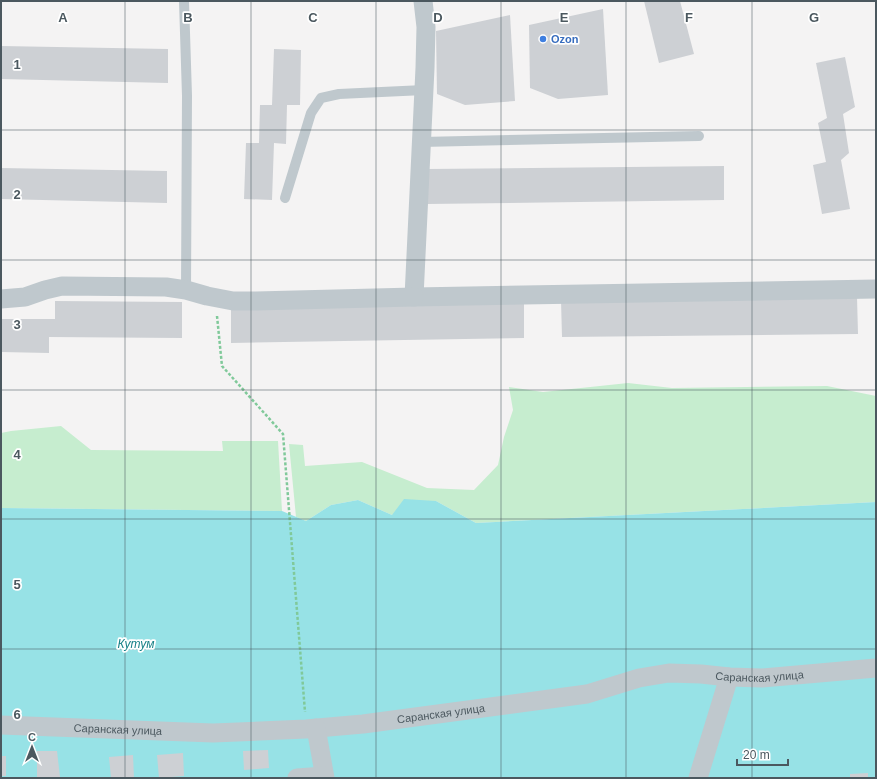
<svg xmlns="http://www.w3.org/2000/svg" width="877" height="779" viewBox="0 0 877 779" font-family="Arial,sans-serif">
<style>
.green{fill:#c6edcf}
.water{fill:#97e2e6}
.building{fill:#cdd0d4}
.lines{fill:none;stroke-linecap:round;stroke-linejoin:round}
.path{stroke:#80c99a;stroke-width:2.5;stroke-dasharray:3 2;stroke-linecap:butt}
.lane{stroke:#bfc8cd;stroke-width:10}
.street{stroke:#bfc8cd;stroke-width:19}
.grid{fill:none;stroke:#4b585f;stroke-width:1;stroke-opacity:0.55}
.shop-dot{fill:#3f7fe0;stroke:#fff;stroke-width:1.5}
.labels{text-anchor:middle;stroke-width:3.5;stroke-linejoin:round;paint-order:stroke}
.shop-label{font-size:11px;font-weight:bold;fill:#366cbe;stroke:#fff;text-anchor:start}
.street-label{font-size:11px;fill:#4b585f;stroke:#fff}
.water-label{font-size:12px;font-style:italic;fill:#178187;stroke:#fff}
.grid-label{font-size:13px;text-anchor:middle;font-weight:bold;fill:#4b585f;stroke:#fff;stroke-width:3.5;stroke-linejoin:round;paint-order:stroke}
</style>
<rect width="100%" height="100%" fill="#f4f3f3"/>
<g class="green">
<path d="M628 383 672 388 827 386 876 396V502L476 523 436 501 392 515 358 500 331 505 306 521 296 517 289 444 303 445 305 466 362 462 427 488 474 490 498 465 504 437 513 410 509 387 543 392Z"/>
<path d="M61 426 91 450 223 451 222 441H278L282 511 1 508V433L11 431Z"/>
</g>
<path class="water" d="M404 499 436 501 476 523 876 502V778H1V508L282 511 306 521 331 505 358 500 392 515Z"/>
<g class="building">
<path d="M644 1H680L694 54 659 63Z"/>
<path d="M603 9 608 95 558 99 530 88 529 25Z"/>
<path d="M510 15 515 101 465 105 437 94 436 31Z"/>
<path d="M1 46 168 49V83L1 79Z"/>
<path d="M274 49 301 50 300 105H287L286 144 274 143 272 200 244 199 246 143H259L260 105H272Z"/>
<path d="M845 57 855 107 843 114 849 153 841 160 850 209 822 214 813 165 826 162 818 123 827 118 816 63Z"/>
<path d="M724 166V200L427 204V169Z"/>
<path d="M1 168 167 171V203L1 199Z"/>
<path d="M857 297 858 334 562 337 561 300Z"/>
<path d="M55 301 182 302V338L49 337V353L1 352V319H55Z"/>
<path d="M524 302V338L231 343V306Z"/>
<path d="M268 750 269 768 244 770 243 751Z"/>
<path d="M37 751H57L60 777 37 778Z"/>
<path d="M183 753 184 776 159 778 157 755Z"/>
<path d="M133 755 134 778H111L109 757Z"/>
<rect x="1" y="756" width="5" height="20"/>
<path d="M868 773V778H850V774Z"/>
</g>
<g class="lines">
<path class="path" d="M217 316 222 366 283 434 305 712"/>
<g class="lane">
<path d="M184 1 187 96 186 290"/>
<path d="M421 142 699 136"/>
<path d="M285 198 311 113 321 98 339 94 424 90"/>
</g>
<g class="street">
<path d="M423 1 426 27 425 68 414 297 876 289"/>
<path d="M1 299 25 297 45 290 62 286 166 287 186 290 207 296 233 301H256L414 297"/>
<path id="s1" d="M1 725 213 733 306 729 363 724 587 694 639 678 669 673 701 674 729 677 762 678 876 668"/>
<path d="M316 728 325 778"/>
<path d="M297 778 324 776"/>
<path d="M698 778 729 677"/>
</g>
</g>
<path class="grid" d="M125 1V778M251 1V778M376 1V778M501 1V778M626 1V778M752 1V778M1 130H876M1 260H876M1 390H876M1 519H876M1 649H876"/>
<circle class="shop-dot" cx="543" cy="39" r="4"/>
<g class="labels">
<g class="shop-label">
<text x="551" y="43">Ozon</text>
</g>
<g class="street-label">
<text dy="4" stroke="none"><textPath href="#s1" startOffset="764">Саранская улица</textPath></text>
<text dy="4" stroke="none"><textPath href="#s1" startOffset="441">Саранская улица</textPath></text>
<text dy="4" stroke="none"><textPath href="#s1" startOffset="117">Саранская улица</textPath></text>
</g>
<g class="water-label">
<text x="136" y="648">Кутум</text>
</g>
</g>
<g class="grid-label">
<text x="63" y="22">A</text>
<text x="188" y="22">B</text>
<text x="313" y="22">C</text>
<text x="438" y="22">D</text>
<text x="564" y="22">E</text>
<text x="689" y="22">F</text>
<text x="814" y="22">G</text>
<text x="17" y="69">1</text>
<text x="17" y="199">2</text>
<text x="17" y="329">3</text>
<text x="17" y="459">4</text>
<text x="17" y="589">5</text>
<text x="17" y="719">6</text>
</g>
<rect width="877" height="779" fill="none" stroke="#4b585f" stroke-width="4"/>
<g transform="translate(32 747)" stroke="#ffffff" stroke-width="3" paint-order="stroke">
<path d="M0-3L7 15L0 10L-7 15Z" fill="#4b585f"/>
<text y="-6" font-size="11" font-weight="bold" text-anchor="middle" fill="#4b585f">С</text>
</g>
<path d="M737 759v6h51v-6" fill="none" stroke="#4b585f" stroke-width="2"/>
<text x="743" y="759" font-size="12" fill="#4b585f" stroke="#ffffff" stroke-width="3" paint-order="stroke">20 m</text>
</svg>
